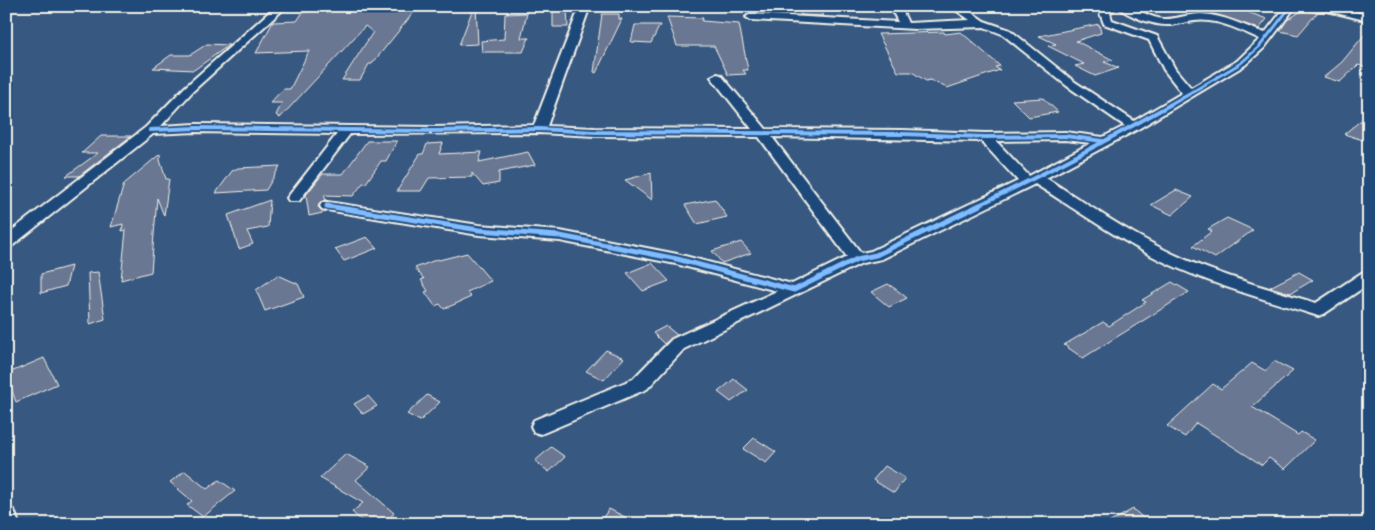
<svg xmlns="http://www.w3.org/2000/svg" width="1375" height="530" viewBox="0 0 1375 530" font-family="'Patrick Hand',sans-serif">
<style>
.building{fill:#6b7792;stroke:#f4f1e8}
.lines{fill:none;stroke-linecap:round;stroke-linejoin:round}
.minor-casing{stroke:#f4f1e8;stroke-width:4}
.minor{fill:#1f4a7a;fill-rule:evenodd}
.cycleway-far2-casing{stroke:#1f4a7a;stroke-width:5}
.cycleway-far1-casing{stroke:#1f4a7a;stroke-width:6}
.cycleway-casing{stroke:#1f4a7a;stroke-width:8}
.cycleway-far2{stroke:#80bcff;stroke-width:3}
.cycleway-far1{stroke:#80bcff;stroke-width:4}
.cycleway{stroke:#80bcff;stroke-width:5}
</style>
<rect width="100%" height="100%" fill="#365881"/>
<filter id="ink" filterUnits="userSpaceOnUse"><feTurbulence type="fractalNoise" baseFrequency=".02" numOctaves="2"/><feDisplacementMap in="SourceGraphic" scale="10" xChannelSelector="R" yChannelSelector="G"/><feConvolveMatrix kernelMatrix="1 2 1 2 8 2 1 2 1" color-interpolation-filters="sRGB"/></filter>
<g filter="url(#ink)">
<g class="building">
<path d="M474 6H476L478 44 459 45Z"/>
<path d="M1230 6 1267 19 1259 29 1211 13Z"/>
<path d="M418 7 372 64H369L360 80H342L373 32 365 26 280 118 276 115 282 103H270L283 89H290L309 51 256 53 273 22 297 21 303 12 331 10 333 8Z"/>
<path d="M553 9H567L568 27H553Z"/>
<path d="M798 9H820L823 16 801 15Z"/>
<path d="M1303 10 1317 13 1298 35 1280 31 1287 20Z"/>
<path d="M527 13 521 38H529L523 52H482L481 41 504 39 505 14Z"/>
<path d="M602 14H619V19H622L596 73 594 72Z"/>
<path d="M667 17 703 18 702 21 739 24 748 70H743L746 74 728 75 714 46H677Z"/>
<path d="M1099 24 1101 33 1076 41 1113 60 1104 62 1119 68 1095 76 1075 66 1084 64 1048 46 1056 44 1039 36Z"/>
<path d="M635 25H660L651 43 631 42Z"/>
<path d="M1369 29V68L1358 65 1340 82 1324 77 1342 62Z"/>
<path d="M944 32 945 34 961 32 1000 66 995 67 1000 70 947 88 930 80 926 81 912 72H898L878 34Z"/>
<path d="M207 44 229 45 194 70 153 68 171 55H190Z"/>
<path d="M1043 98 1058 112 1029 117 1012 100Z"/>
<path d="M1369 114V142L1344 134Z"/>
<path d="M101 136H131L79 176H66L98 153H82Z"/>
<path d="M367 141H397L386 161H381L366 183H363L353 196 324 195 326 200 320 202 318 207 322 211 327 212 309 216 306 195 317 181 323 174H343Z"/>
<path d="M443 143 439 154 482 152 479 162 528 152 535 165 499 172V183L483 186 472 173V177L429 178 421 191H397L420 154H423L427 144Z"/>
<path d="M160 154V160L166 179H169L164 216 157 198 151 272 121 280 126 230 122 231 123 224 111 227 124 184Z"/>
<path d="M280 166 266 190 216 193 232 171 238 168Z"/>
<path d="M651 173 652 200 625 180Z"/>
<path d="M1176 190 1193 197 1172 215 1151 205Z"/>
<path d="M715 199 727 217 697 224 685 205Z"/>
<path d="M270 200 268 227 247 231 253 244 239 249 228 215Z"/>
<path d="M1227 218 1253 230 1215 258 1193 246 1212 231 1208 229Z"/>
<path d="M367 237 377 248 344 261 335 249Z"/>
<path d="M741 242 751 253 722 263 712 251Z"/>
<path d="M467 253 491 281 467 292 471 297 444 309 440 304 435 306 425 292 428 291 421 280 424 279 415 268 438 259 439 260Z"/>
<path d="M652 263 669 281 643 291 627 273Z"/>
<path d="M71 266 66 286 41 293V274Z"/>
<path d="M98 272 105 319 90 324 88 273Z"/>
<path d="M1299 272 1313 280 1291 293 1270 287Z"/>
<path d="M278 275 298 284 304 297 265 311 256 290Z"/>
<path d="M1172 282 1189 292 1083 358 1064 345 1103 322 1109 326 1146 302 1142 300Z"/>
<path d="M888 284 897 290 907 298 889 307 871 292Z"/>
<path d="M666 326 677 335 664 344 653 333Z"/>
<path d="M606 350 624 358 604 380 586 371Z"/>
<path d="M44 358 57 384 16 402 6 374Z"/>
<path d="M1274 361 1293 371 1252 407 1298 435 1301 432 1315 440 1285 469 1269 458 1262 465 1196 423 1185 437 1167 426 1213 384 1221 389 1252 363 1266 371Z"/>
<path d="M734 379 748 390 731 402 718 392Z"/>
<path d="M427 395 440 402 420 421 407 414Z"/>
<path d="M368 396 377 406 363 414 354 404Z"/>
<path d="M754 438 776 452 766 463 743 449Z"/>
<path d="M551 447 565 457 549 472 535 461Z"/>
<path d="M346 454 370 467 356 480 394 513 390 518 388 517 380 524H365L352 512 363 503 320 478Z"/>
<path d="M885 466 905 478 894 493 873 480Z"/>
<path d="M185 471 207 489 219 480 235 491 203 517 187 505 192 501 170 482Z"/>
<path d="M609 509 639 524H598Z"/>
<path d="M1133 509 1150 524H1107Z"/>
</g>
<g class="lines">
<g class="minor-casing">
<g id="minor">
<path d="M276 6H287L193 91 161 126 196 124 434 127 534 125 580 6H590L547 126 595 128 752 129 711 77 717 74 721 75 766 129 903 130 985 133 1065 132 1103 137 1125 126 1067 86 1002 34 984 27 915 29 751 20 746 17 751 14 898 22 890 6H900L908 23 970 20 950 6H962L984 21 1010 30 1075 82 1134 121 1182 93 1164 70 1149 40 1104 24 1100 13 1106 6H1117L1110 13 1112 20 1157 36 1175 69 1191 88 1237 61 1260 39C1244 32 1227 23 1209 21 1196 19 1184 23 1171 25 1155 26 1129 17 1117 6 1136 6 1145 16 1162 19 1175 20 1188 14 1201 14 1224 15 1244 26 1265 33L1286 6H1296L1264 48 1245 65 1138 129 1046 178C1087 204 1127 232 1171 253 1217 275 1267 288 1316 303L1363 272 1369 271V284L1324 314 1318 316 1312 314C1261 298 1210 284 1162 261 1117 239 1077 210 1035 184L882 259 862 263 684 349 647 389 541 434 534 432 531 426 534 420 633 379 672 339 777 291 676 264 560 241 479 235 327 210 322 209 320 206 322 203 327 202 479 225 560 231 677 254 792 284 847 257 759 137 595 136 539 133 350 134 299 201H289L287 198 337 134 196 132 153 134 12 246 6 248V235L146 127 185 87ZM772 137 981 141 1018 181 871 251 861 253ZM1065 140 1091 143 1029 176 996 141Z"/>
<path d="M1307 6H1327L1369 15V21Z"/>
<path d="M6 507 14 510 19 524H6Z"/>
</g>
</g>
<use href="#minor" class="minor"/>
<g class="cycleway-far2-casing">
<path id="cycleway-far2" d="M1192 92 1241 63 1260 46 1291 6"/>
</g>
<g class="cycleway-far1-casing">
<g id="cycleway-far1">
<path d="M150 130 196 128 434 131 539 129 595 132 903 134 985 137 1065 136 1103 141"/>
<path d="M327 206H329"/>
<path d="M977 206C1051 171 1123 132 1194 91"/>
</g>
</g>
<g class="cycleway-casing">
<path id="cycleway" d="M327 206 479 230 560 236 677 259 794 290 857 259 876 255 980 205"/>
</g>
<use href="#cycleway-far2" class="cycleway-far2"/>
<use href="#cycleway-far1" class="cycleway-far1"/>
<use href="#cycleway" class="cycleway"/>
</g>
</g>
<rect width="1375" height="530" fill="none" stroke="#1f4a7a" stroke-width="25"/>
<rect x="12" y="12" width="1350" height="505" fill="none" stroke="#f4f1e8" stroke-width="2" filter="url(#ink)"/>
</svg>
